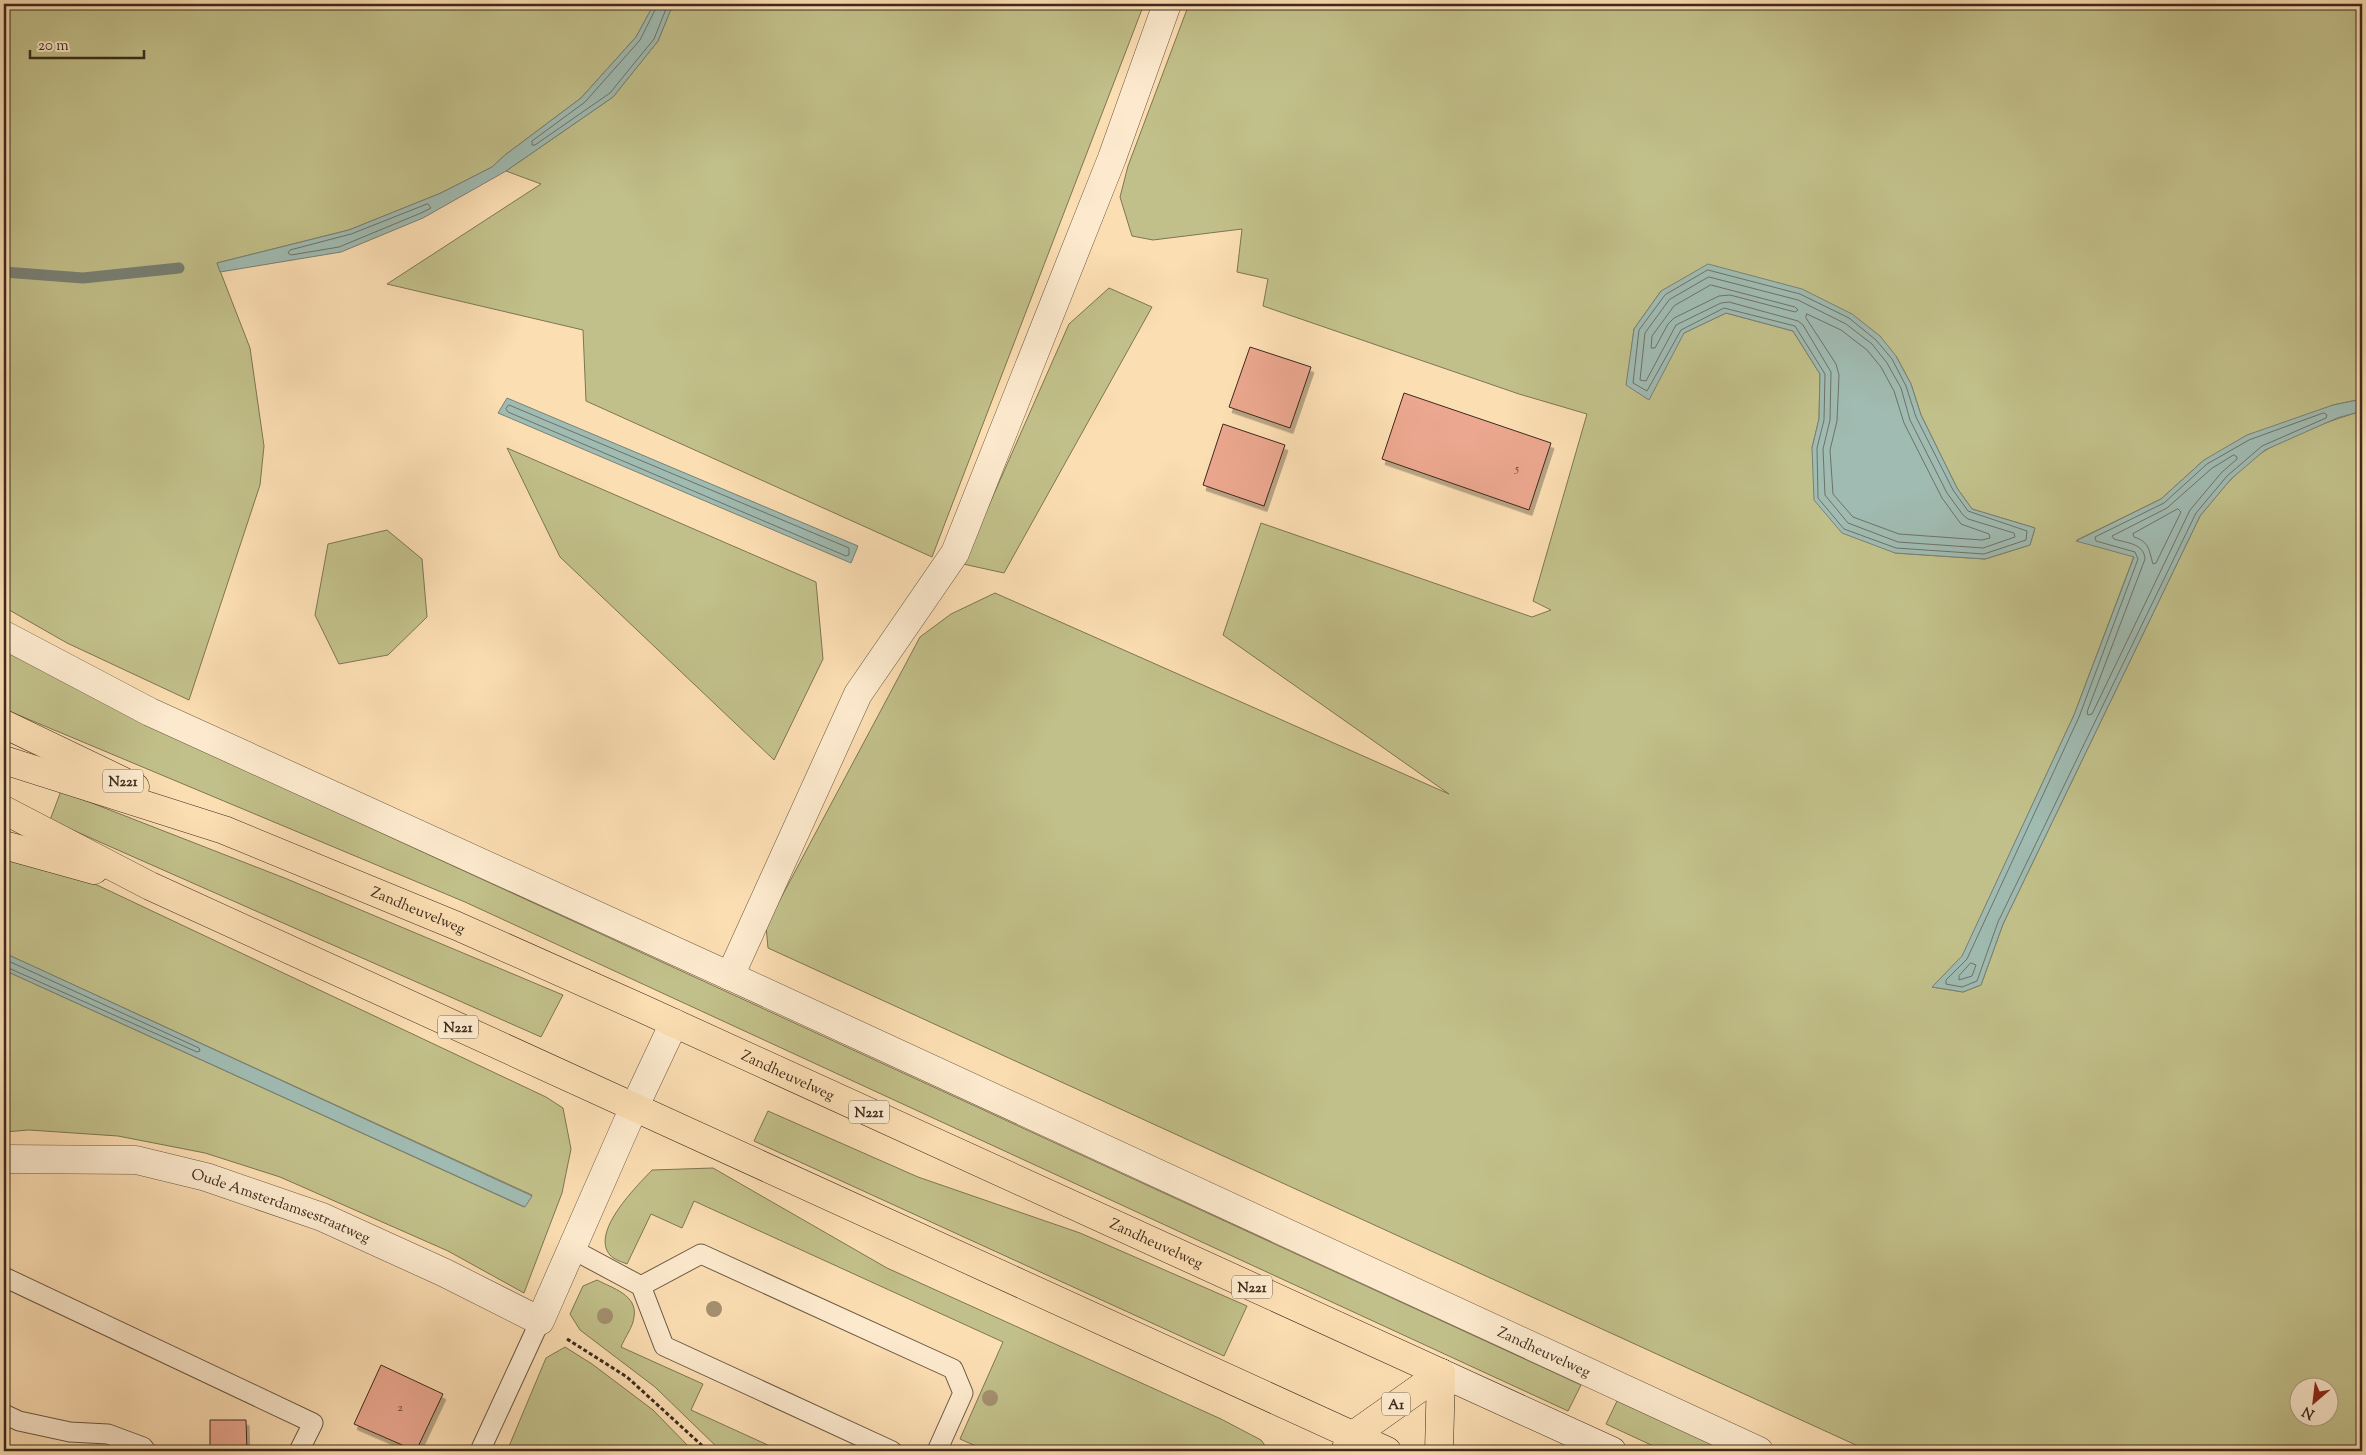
<svg xmlns="http://www.w3.org/2000/svg" width="2366" height="1455" viewBox="0 0 2366 1455" font-family="'Sorts Mill Goudy',serif">
<style>
.green{fill:#c2c08a;stroke:#7e7553;fill-rule:evenodd}
.water{fill:#a0bbb2;stroke:#788176}
.lines{fill:none;stroke-linecap:round;stroke-linejoin:round}
.shore{stroke:#6e7267;stroke-width:1}
.stream{stroke:#788176;stroke-width:11}
.building{fill:#eba78f;stroke:#3b2a1c;filter:url(#shadow)}
.service-casing{stroke:#6b5742;stroke-width:21}
.minor-casing{stroke:#6b5742;stroke-width:29}
.secondary-casing{stroke:#3b2a1c;stroke-width:29}
.primary-casing{stroke:#3b2a1c;stroke-width:29}
.motorway-casing{stroke:#3b2a1c;stroke-width:29}
.path{stroke:#3b2a1c;stroke-width:3;stroke-dasharray:4 2.5;stroke-linecap:butt}
.service{stroke:#fdeace;stroke-width:19}
.minor{stroke:#fdeace;stroke-width:28}
.secondary{stroke:#fdeace;stroke-width:28}
.primary{stroke:#fcdeb3;stroke-width:28}
.motorway{stroke:#fcdeb3;stroke-width:28}
.tree{fill:#a5906f}
.labels{text-anchor:middle;stroke-width:4;stroke-linejoin:round;paint-order:stroke}
.number-label{font-size:12px;fill:#674939}
.shield{fill:#fdeace;stroke:#756451;stroke-width:1}
.shield-label{font-size:14px;font-weight:bold;fill:#3b2a1c}
.street-label{font-size:15px;fill:#3b2a1c;stroke:#fdeace}
</style>
<defs>
<filter id="shadow"><feDropShadow dx="3" dy="5.5" stdDeviation="0" flood-color="#0004"/></filter>
</defs>
<rect width="100%" height="100%" fill="#fcdeb3"/>
<filter id="stains"><feTurbulence type="fractalNoise" baseFrequency=".004" numOctaves="4"/><feColorMatrix values="0 0 0 0 .2 0 0 0 0 .09 0 0 0 0 .02 0 0 0 .5 -.17"/></filter>
<radialGradient id="worn" r=".72"><stop offset=".6" stop-color="#630" stop-opacity="0"/><stop offset="1" stop-color="#630" stop-opacity=".3"/></radialGradient>
<g class="green">
<path d="M4 4H654L636 37 581 98 505 155 492 167 441 193 349 230 217 263 250 348 264 446 260 485 189 700 67 643 4 607Z"/>
<path d="M673 4H1144L932 557 586 401 583 330 387 284 541 184 506 171 613 97 658 41Z"/>
<path d="M1189 4H2362V399L2333 405 2204 460 2161 499 2077 540 2134 556 2074 715 1962 957 1932 987 1963 992 1981 985 2003 924 2200 516C2219 493 2239 466 2266 450 2291 435 2334 419 2362 411V1451H1869L768 948 766 926 920 637 951 614 995 593 1449 794 1223 635 1261 523 1532 617 1551 610 1533 601 1587 414 1519 394 1263 306 1268 279 1237 272 1242 229 1153 240 1132 236 1120 197 1128 166ZM1661 291 1896 356 1911 384 1921 415 1957 488 1972 509 2035 528 2030 545 1985 559 1895 553 1812 448 1819 419 1820 374 1793 331 1726 313 1684 333 1627 385 1634 329ZM2298 1388H2328V1418H2298Z"/>
<path d="M1109 288 1152 307 1004 573 963 564 1069 324Z"/>
<path d="M507 448 816 582 823 659 774 760 560 557Z"/>
<path d="M387 530 422 559 427 617 388 655 339 664 315 615 328 544Z"/>
<path d="M4 643 173 737 1581 1385 1568 1411 465 902 4 709Z"/>
<path d="M61 791 287 879 563 995 541 1037 50 820Z"/>
<path d="M4 856 78 876 546 1097 563 1108 571 1149 562 1193 524 1293 448 1251 280 1177 205 1153 118 1136 29 1130 4 1132V970L524 1207 532 1195 4 953Z"/>
<path d="M768 1111 918 1177 1080 1233 1247 1306 1224 1356 754 1141Z"/>
<path d="M713 1168 887 1268 1221 1419 1261 1440 1269 1451H987L960 1439 1003 1342 694 1201 682 1228 651 1214 627 1264C622 1262 613 1259 610 1255 590 1232 637 1186 652 1170Z"/>
<path d="M597 1280C612 1288 638 1295 634 1317 633 1327 625 1337 621 1347L703 1384 691 1410 781 1451H721L655 1387 580 1330 570 1314 583 1286Z"/>
<path d="M565 1347 592 1364 653 1410 693 1451H507L546 1358Z"/>
<path d="M1617 1401 1726 1451H1664L1606 1424Z"/>
</g>
<g class="water">
<path d="M654 4H673L658 41 613 97 506 171 423 218 341 252 220 272 217 263 349 230 441 193 492 167 505 155 581 98 636 37Z"/>
<path d="M1708 264 1802 289 1852 314 1880 336 1896 356 1911 384 1921 415 1957 488 1972 509 2035 528 2030 545 1985 559 1895 553 1842 533 1814 500 1812 448 1819 419 1820 374 1793 331 1726 313 1684 333 1649 400 1626 385 1634 329 1661 291Z"/>
<path d="M507 398 858 546 851 563 498 413Z"/>
<path d="M2362 399V411L2337 418 2265 450 2231 479 2200 516 2003 924 1981 985 1963 992 1932 987 1962 956 2074 715 2134 557 2076 541 2161 499 2204 460 2247 435 2333 405Z"/>
<path d="M4 953 24 962 532 1196 525 1207 4 970Z"/>
</g>
<g class="lines">
<g class="shore">
<path d="M658 4 640 40 585 102 532 141V145H535L610 93 654 39 668 4"/>
<path d="M428 204 431 208 421 213 339 247 291 255 288 253 290 250 351 234Z"/>
<path d="M1708 270 1800 294 1849 318 1876 340 1892 359 1906 386 1916 417 1953 490 1968 511 2027 531 2026 540 1984 554 1896 548 1844 529 1818 498 1817 448 1824 420 1825 374 1795 326 1724 308 1681 330 1647 391 1633 383 1639 330 1665 295Z"/>
<path d="M1709 277 1798 300 1846 324 1872 344 1887 363 1901 388 1910 420 1947 493 1963 515 1968 519 2014 533 2015 537 1983 548 1898 542 1848 523 1825 495 1823 449 1830 420 1831 372 1803 325 1798 321 1729 302 1721 303 1676 325 1646 381 1640 380 1645 333 1669 300Z"/>
<path d="M1711 285 1795 307 1798 310 1795 312 1730 295 1719 296 1674 318 1668 324 1655 348H1651L1652 336 1674 306Z"/>
<path d="M1807 314 1841 330 1867 350 1881 367 1894 391 1904 423 1942 498 1961 524 1989 534 1990 538 1982 540 1899 534 1853 517 1833 494 1830 450 1837 421 1839 375 1836 364 1806 318Z"/>
<path d="M509 405 849 548V555L846 556 508 412 506 409Z"/>
<path d="M2324 413 2327 415 2326 418 2262 446 2227 476 2196 513 1998 922 1977 981 1962 987 1946 984V980L1967 959 2079 717 2138 559 2135 552 2096 541 2095 537 2164 503 2207 464 2249 440Z"/>
<path d="M2234 455 2237 457V459L2222 472 2190 510 2092 714 2088 715 2087 712 2145 559C2144 543 2126 543 2114 539L2112 536 2167 508 2211 469Z"/>
<path d="M2178 509 2181 512 2156 563 2153 564C2149 551 2150 542 2134 537L2133 534Z"/>
<path d="M4 959 199 1048 200 1051 197 1052 4 966"/>
<path d="M1971 963 1976 965 1972 976 1959 980V976Z"/>
</g>
<path class="stream" d="M4 272 83 278 179 268"/>
</g>
<g class="building">
<path d="M1250 347 1311 367 1290 428 1229 407Z"/>
<path d="M1404 393 1551 443 1529 510 1382 459Z"/>
<path d="M1223 424 1285 445 1264 506 1203 485Z"/>
<path d="M381 1365 443 1394 416 1451 354 1424Z"/>
<path d="M210 1420H246L247 1451H210Z"/>
</g>
<g class="lines">
<g class="service-casing">
<g id="service">
<path d="M570 1248 641 1286 664 1346 892 1451"/>
<path d="M4 1277 313 1423 299 1451"/>
<path d="M641 1286 701 1254 953 1369 963 1393 937 1451"/>
<path d="M4 1414 19 1421 70 1432 108 1434 143 1447 146 1451"/>
<path d="M480 1451 540 1321"/>
</g>
</g>
<g class="minor-casing">
<g id="minor">
<path id="s1" d="M4 635 150 712 730 976 1759 1451"/>
<path d="M730 976 858 694 955 553 1112 158 1167 4"/>
<path id="s2" d="M4 1159 136 1160 206 1177 322 1217 445 1273 540 1321 627 1123 674 1023"/>
</g>
</g>
<g class="secondary-casing">
<path id="secondary" d="M1441 1373 1612 1451"/>
</g>
<g class="primary-casing">
<g id="primary">
<path d="M4 724 135 787"/>
<path id="s3" d="M4 760 224 830 457 926 641 1008 1441 1373"/>
<path d="M4 810 150 886 1387 1451"/>
<path d="M4 845 94 870"/>
</g>
</g>
<g class="motorway-casing">
<g id="motorway">
<path d="M1345 1451 1352 1436 1441 1373"/>
<path d="M1439 1451 1441 1373"/>
</g>
</g>
<path class="path" d="M567 1339 627 1377 708 1451"/>
<use href="#service" class="service"/>
<use href="#minor" class="minor"/>
<use href="#secondary" class="secondary"/>
<use href="#primary" class="primary"/>
<use href="#motorway" class="motorway"/>
</g>
<g class="tree">
<circle cx="714" cy="1309" r="8"/>
<circle cx="605" cy="1316" r="8"/>
<circle cx="990" cy="1398" r="8"/>
</g>
<g class="labels">
<g class="number-label">
<text x="1517" y="472">5</text>
<text x="400" y="1411">2</text>
</g>
<g class="shield">
<rect x="103" y="769.5" width="40" height="23" rx="4"/>
<rect x="438" y="1015.5" width="40" height="23" rx="4"/>
<rect x="849" y="1100.5" width="40" height="23" rx="4"/>
<rect x="1232" y="1275.5" width="40" height="23" rx="4"/>
<rect x="1382" y="1392.5" width="28" height="23" rx="4"/>
</g>
<g class="shield-label">
<text x="123" y="786">N221</text>
<text x="458" y="1032">N221</text>
<text x="869" y="1117">N221</text>
<text x="1252" y="1292">N221</text>
<text x="1396" y="1409">A1</text>
</g>
<g class="street-label">
<text dy="5" stroke="none"><textPath href="#s3" startOffset="441">Zandheuvelweg</textPath></text>
<text dy="5" stroke="none"><textPath href="#s3" startOffset="846">Zandheuvelweg</textPath></text>
<text dy="5" stroke="none"><textPath href="#s2" startOffset="284">Oude Amsterdamsestraatweg</textPath></text>
<text dy="5" stroke="none"><textPath href="#s3" startOffset="1251">Zandheuvelweg</textPath></text>
<text dy="5" stroke="none"><textPath href="#s1" startOffset="1699">Zandheuvelweg</textPath></text>
</g>
</g>
<rect width="2366" height="1455" fill="none" stroke="#fcdeb3" stroke-width="20"/>
<rect x="5" y="5" width="2356" height="1445" fill="none" stroke="#3b2a1c" stroke-width="2.5"/>
<rect x="10" y="10" width="2346" height="1435" fill="none" stroke="#3b2a1c"/>
<g transform="translate(2314 1402) rotate(208)"><circle r="24" fill="#fdeace" stroke="#af9d87"/>
<path d="M0-4L9 19L0 12L-9 19Z" fill="#8f2418"/>
<text y="-8" font-size="14" font-weight="bold" text-anchor="middle" fill="#3b2a1c">N</text>
</g>
<path d="M30 50v8h114v-8" fill="none" stroke="#3b2a1c" stroke-width="2.5"/>
<text x="38" y="50" font-size="15" fill="#3b2a1c" stroke="#fdeace" stroke-width="4" paint-order="stroke">20 m</text>
<rect width="100%" height="100%" filter="url(#stains)"/>
<rect width="100%" height="100%" fill="url(#worn)"/>
</svg>
